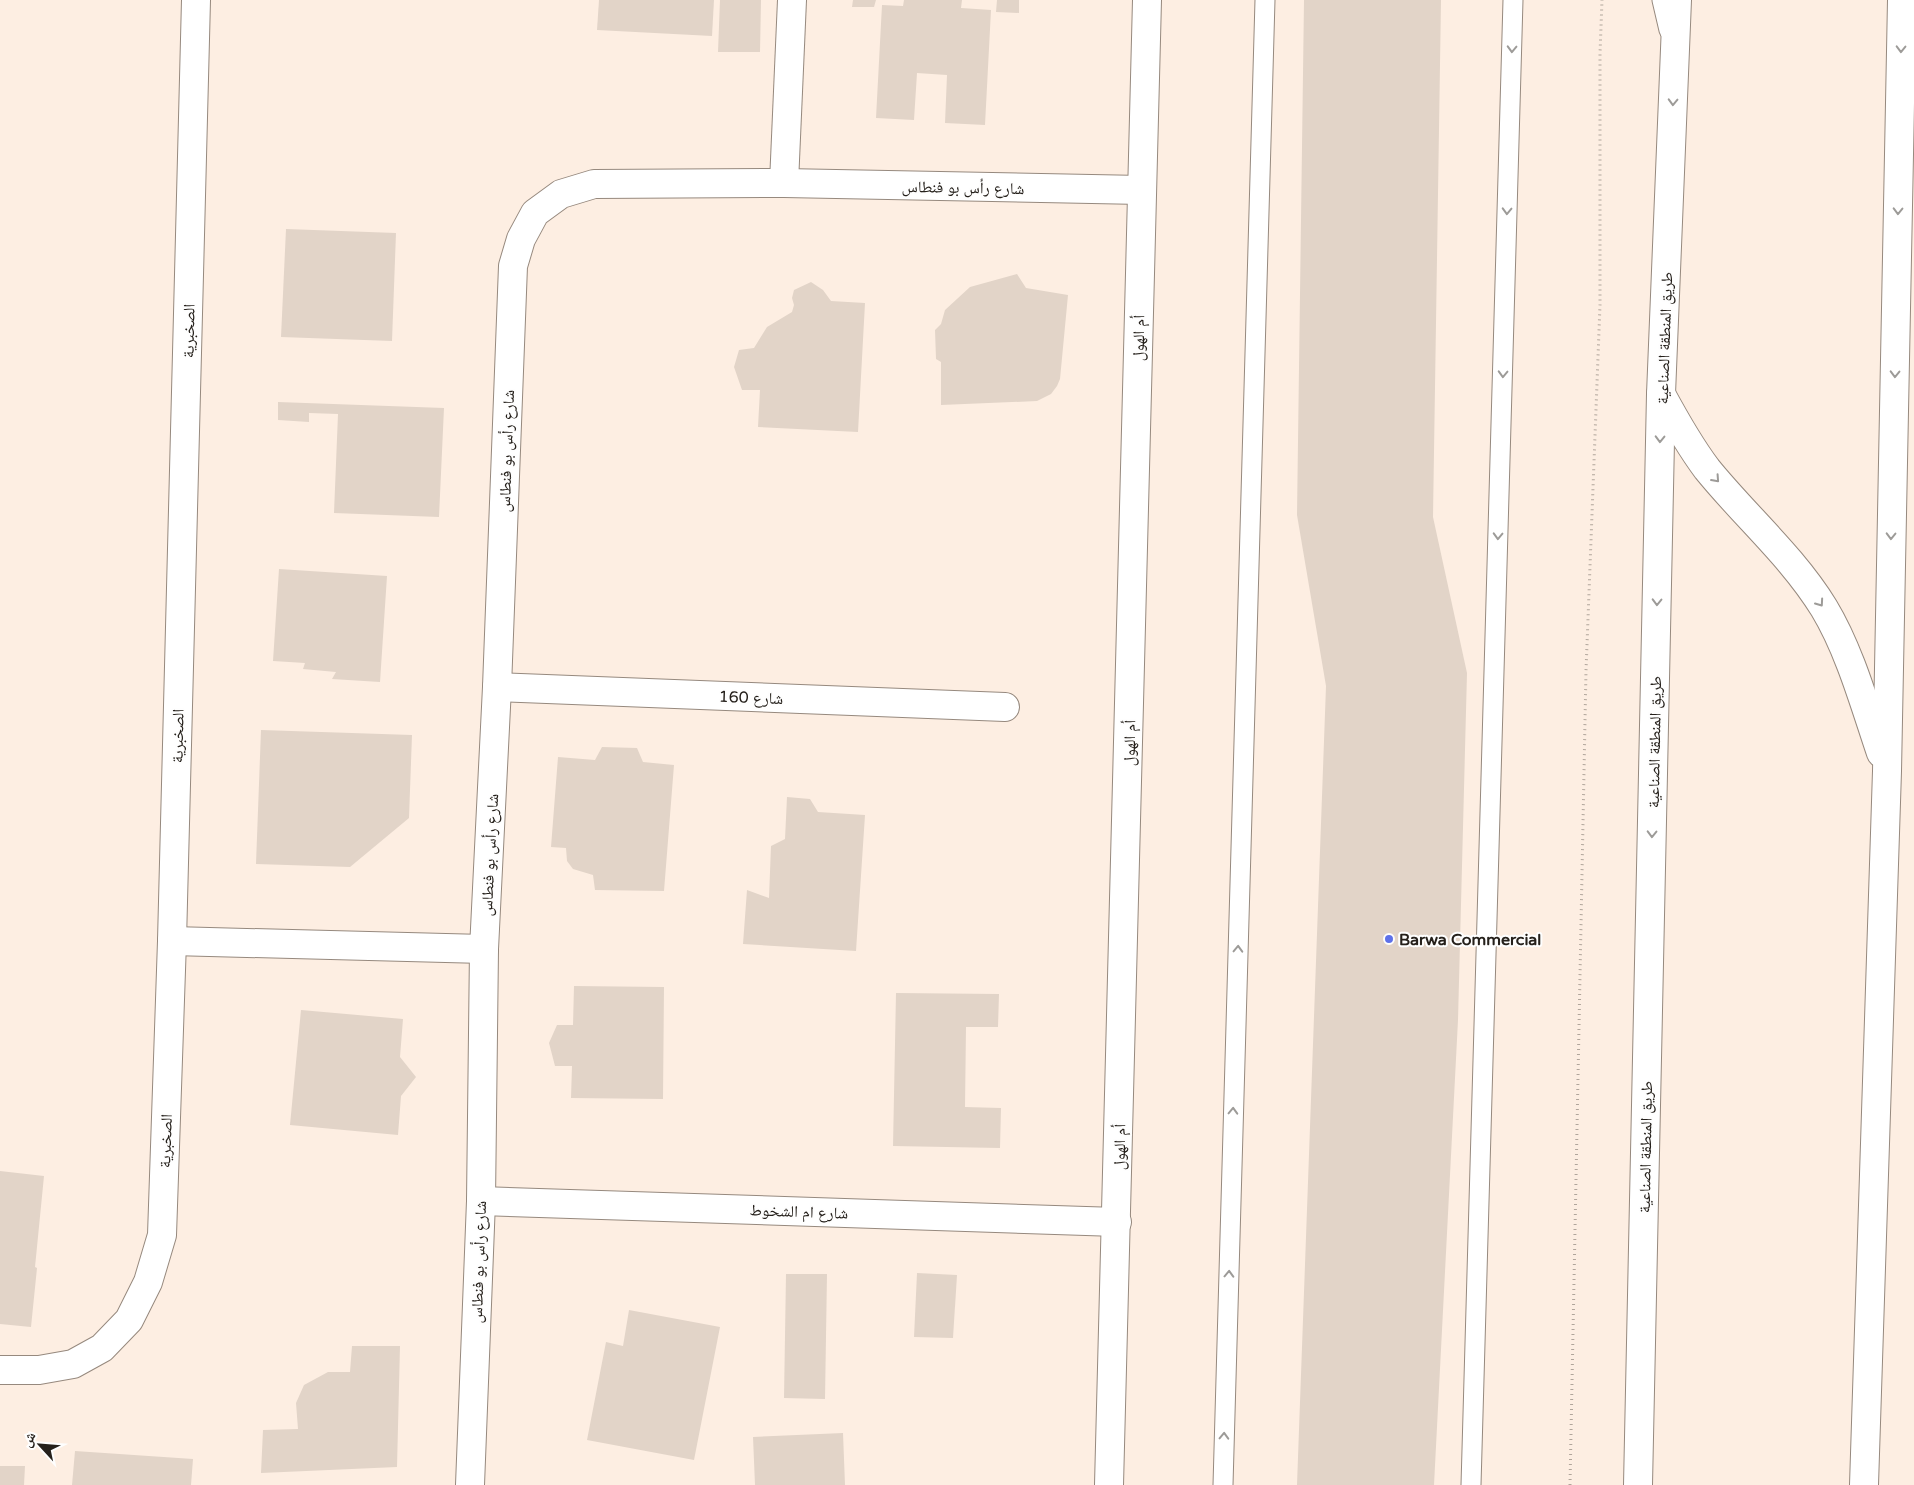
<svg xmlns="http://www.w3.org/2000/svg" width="1914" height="1485" viewBox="0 0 1914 1485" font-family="'Varela Round','Noto Naskh Arabic',sans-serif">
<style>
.building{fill:#e2d4c8}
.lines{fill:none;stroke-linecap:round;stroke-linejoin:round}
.service-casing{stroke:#96897e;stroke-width:21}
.minor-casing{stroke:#96897e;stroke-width:30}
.tertiary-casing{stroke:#96897e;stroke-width:30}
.path{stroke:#b0a59b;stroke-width:3;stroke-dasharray:1 4;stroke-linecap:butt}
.service{stroke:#fff;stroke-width:19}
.minor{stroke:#fff;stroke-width:28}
.tertiary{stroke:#fff;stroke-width:28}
.oneway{stroke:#9d9b98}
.poi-dot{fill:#5e71e9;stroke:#fefefe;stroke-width:2}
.labels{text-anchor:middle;stroke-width:4;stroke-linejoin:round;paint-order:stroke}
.street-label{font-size:16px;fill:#25201b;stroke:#fefefe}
.poi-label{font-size:16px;font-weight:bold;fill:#25201b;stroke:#fefefe;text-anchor:start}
</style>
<rect width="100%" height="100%" fill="#fdeee2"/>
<g class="building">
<path d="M599 0H714L712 36 597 30Z"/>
<path d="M720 0H761L760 52H718Z"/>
<path d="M853 0H876L874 7H852Z"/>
<path d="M904 0H962L961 8 991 10 985 125 945 123 947 75 917 73 914 120 876 118 882 5 903 6Z"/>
<path d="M997 0H1019V13L996 12Z"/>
<path d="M1304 0H1441L1433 517 1467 673 1458 1020 1434 1485H1297L1326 686 1297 515Z"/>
<path d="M286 229 396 233 392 341 281 337Z"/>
<path d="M1017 274 1026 288 1068 295 1060 379 1057 386 1051 394 1037 401 941 405V362L936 359 935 330 941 324 945 310 970 287Z"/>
<path d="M811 282 823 290 831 301 865 303 858 432 758 427 760 390H742L734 367 739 350 754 348 767 327 792 312 794 305 792 298 794 290Z"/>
<path d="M278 402 444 408 439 517 334 513 338 414 309 413V422L278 420Z"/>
<path d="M279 569 387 576 380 682 332 679 336 672 303 669 305 663 273 661Z"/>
<path d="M261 730 412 735 409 818 350 867 256 864Z"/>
<path d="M602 747 637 748 643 762 674 765 664 891 595 890 593 875 573 869 567 861 566 848 551 847 558 757 595 760Z"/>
<path d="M787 797 810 799 818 812 865 815 856 951 743 944 747 890 769 898 771 846 785 839Z"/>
<path d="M574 986 664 987 663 1099 571 1098 572 1066H555L549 1043 557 1025H573Z"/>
<path d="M896 993 999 994 998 1027H966L965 1107 1001 1108 1000 1148 893 1146Z"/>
<path d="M301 1010 403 1019 400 1057 416 1077 401 1096 398 1135 290 1125Z"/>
<path d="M0 1171 44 1176 35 1267 37 1268 31 1327 0 1324Z"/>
<path d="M917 1273 957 1275 953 1338 914 1337Z"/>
<path d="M786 1274H827L825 1399 784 1398Z"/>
<path d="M629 1310 720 1327 694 1460 587 1440 606 1342 623 1346Z"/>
<path d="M352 1346H400L397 1467 261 1473 263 1430 298 1429 296 1403 304 1385 328 1372H350Z"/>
<path d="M843 1433 845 1485H755L753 1437Z"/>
<path d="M75 1451 193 1459 191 1485H72Z"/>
<path d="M0 1466H25L24 1485H0Z"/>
</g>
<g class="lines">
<g class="service-casing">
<g id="service">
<path d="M1662 0 1669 30"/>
<path d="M1223 1485 1265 0"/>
<path d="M1471 1485 1513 0"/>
</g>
</g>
<g class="minor-casing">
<g id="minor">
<path d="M784 183 792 0"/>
<path d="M497 687 1005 707"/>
<path d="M172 941 484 949"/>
<path d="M481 1201 1117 1222"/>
<path d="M0 1370H39L73 1364 102 1348 129 1320 148 1282 162 1235 172 941 196 0"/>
<path d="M470 1485 481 1201 484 949 497 687 513 266 521 239 535 213 561 194 594 184 784 183 1142 190"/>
<path d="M1109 1485 1147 0"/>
<path d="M1638 1485 1661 394 1677 0"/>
</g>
</g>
<g class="tertiary-casing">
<g id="tertiary">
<path d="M1661 394C1675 420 1689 445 1707 469 1745 516 1792 556 1824 608 1850 651 1865 706 1881 753"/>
<path d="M1864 1485 1887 771 1902 0"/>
</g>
</g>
<path class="path" d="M1570 1485 1586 671 1600 305V54L1602 0"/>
<use href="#service" class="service"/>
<use href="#minor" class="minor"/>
<use href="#tertiary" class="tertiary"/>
</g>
<defs><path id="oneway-chevron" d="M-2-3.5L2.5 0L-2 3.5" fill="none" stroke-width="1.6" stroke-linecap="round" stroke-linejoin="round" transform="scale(1.25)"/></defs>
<g class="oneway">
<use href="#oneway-chevron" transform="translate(1512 49) rotate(92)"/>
<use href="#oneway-chevron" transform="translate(1901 49) rotate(91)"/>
<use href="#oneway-chevron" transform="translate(1673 102) rotate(92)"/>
<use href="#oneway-chevron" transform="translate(1507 211) rotate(92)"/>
<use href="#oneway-chevron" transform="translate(1898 211) rotate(91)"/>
<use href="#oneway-chevron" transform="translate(1503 374) rotate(92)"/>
<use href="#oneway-chevron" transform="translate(1895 374) rotate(91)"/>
<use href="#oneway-chevron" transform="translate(1660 439) rotate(91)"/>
<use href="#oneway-chevron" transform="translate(1716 479) rotate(48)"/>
<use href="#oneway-chevron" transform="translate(1498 536) rotate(92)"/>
<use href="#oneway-chevron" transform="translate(1891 536) rotate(91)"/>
<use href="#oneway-chevron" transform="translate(1657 602) rotate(91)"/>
<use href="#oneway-chevron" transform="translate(1820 603) rotate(55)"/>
<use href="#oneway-chevron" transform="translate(1652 834) rotate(91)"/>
<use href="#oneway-chevron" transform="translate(1238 949) rotate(-88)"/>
<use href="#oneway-chevron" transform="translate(1233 1111) rotate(-88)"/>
<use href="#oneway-chevron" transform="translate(1229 1274) rotate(-88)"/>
<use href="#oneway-chevron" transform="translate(1224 1436) rotate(-88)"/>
</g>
<circle class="poi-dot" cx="1389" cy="939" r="5"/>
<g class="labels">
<g class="street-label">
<text transform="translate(963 187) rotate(1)" y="6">شارع رأس بو فنطاس</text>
<text transform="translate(188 331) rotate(-89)" y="6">الصخبرية</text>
<text transform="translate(1138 338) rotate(-89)" y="6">أم الهول</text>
<text transform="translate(1664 338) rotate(-88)" y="6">طريق المنطقة الصناعية</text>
<text transform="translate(506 451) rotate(-88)" y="6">شارع رأس بو فنطاس</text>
<text transform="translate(751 697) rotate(2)" y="6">شارع 160</text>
<text transform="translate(177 736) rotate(-89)" y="6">الصخبرية</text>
<text transform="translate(1654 742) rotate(-89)" y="6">طريق المنطقة الصناعية</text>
<text transform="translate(1129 743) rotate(-89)" y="6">أم الهول</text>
<text transform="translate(489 855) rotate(-87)" y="6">شارع رأس بو فنطاس</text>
<text transform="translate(165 1141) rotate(-88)" y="6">الصخبرية</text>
<text transform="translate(1119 1147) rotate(-89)" y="6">أم الهول</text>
<text transform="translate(1645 1147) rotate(-89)" y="6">طريق المنطقة الصناعية</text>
<text transform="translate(799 1211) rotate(2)" y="6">شارع ام الشخوط</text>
<text transform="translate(478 1262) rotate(-88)" y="6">شارع رأس بو فنطاس</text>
</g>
<g class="poi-label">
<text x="1399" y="945">Barwa Commercial</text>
</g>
</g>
<g transform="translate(40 1445) rotate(296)" stroke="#fefefe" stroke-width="4" paint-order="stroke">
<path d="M0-4L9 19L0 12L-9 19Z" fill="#25201b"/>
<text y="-8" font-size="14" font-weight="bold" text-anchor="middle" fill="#25201b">ش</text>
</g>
</svg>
